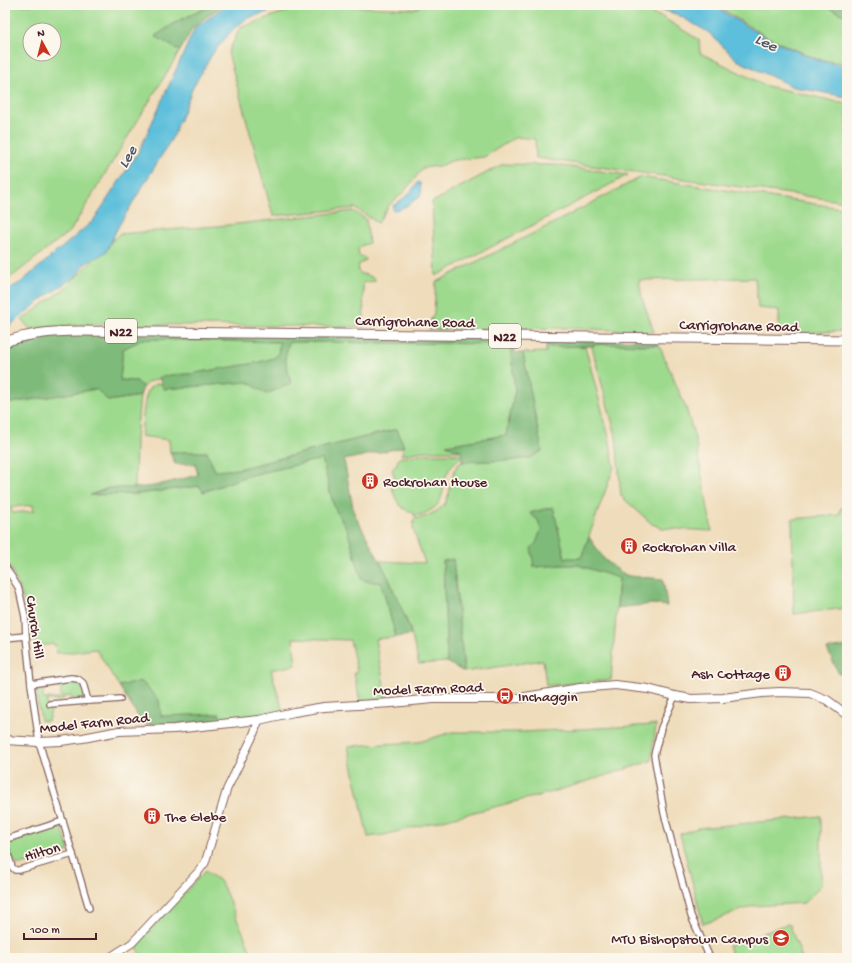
<svg xmlns="http://www.w3.org/2000/svg" width="852" height="963" viewBox="0 0 852 963" font-family="'Gochi Hand',sans-serif">
<style>
.green{fill:#9eda8e;stroke:#747c5c;fill-rule:evenodd}
.forest{fill:#7eba79;stroke:#646c52}
.water{fill:#5dbfdb;stroke:#546f83}
.lines{fill:none;stroke-linecap:round;stroke-linejoin:round}
.minor-casing{stroke:#84615d;stroke-width:8}
.tertiary-casing{stroke:#84615d;stroke-width:9}
.secondary-casing{stroke:#84615d;stroke-width:10}
.trunk-casing{stroke:#84615d;stroke-width:11}
.minor{stroke:#fff;stroke-width:5.5}
.tertiary{stroke:#fff;stroke-width:7}
.secondary{stroke:#fff;stroke-width:8}
.trunk{stroke:#fff;stroke-width:9}
.labels{text-anchor:middle;stroke-width:3.5;stroke-linejoin:round;paint-order:stroke}
.shield{fill:#fbf7ec;stroke:#7f6065;stroke-width:1}
.shield-label{font-size:14px;font-weight:bold;fill:#4a1f2b}
.street-label{font-size:15px;fill:#4a1f2b;stroke:#fbf7ec}
.poi-label{font-size:15px;fill:#4a1f2b;stroke:#fbf7ec;text-anchor:start}
.water-label{font-size:16px;font-style:italic;fill:#515769;stroke:#fbf7ec}
</style>
<rect width="100%" height="100%" fill="#fbf7ec"/>
<filter id="ink" filterUnits="userSpaceOnUse"><feTurbulence type="fractalNoise" baseFrequency=".025" numOctaves="2"/><feDisplacementMap in="SourceGraphic" scale="8" xChannelSelector="R" yChannelSelector="G"/><feConvolveMatrix kernelMatrix="1 2 1 2 8 2 1 2 1" color-interpolation-filters="sRGB"/></filter>
<filter id="wash" filterUnits="userSpaceOnUse"><feTurbulence type="fractalNoise" baseFrequency=".012" numOctaves="4" result="noise"/><feDisplacementMap in="SourceGraphic" scale="16" xChannelSelector="R" yChannelSelector="G"/><feGaussianBlur stdDeviation="0.9" result="paint"/><feColorMatrix in="noise" values="0 0 0 0 0 0 0 0 0 0 0 0 0 0 0 0 0 1.4 0 .05"/><feComposite in="paint" operator="in"/></filter>
<g filter="url(#wash)">
<rect width="100%" height="100%" fill="#efdcba"/>
<g class="green">
<path d="M5 5H212L178 21 156 36 180 51 71 230 5 282ZM30 30H54V54H30Z"/>
<path d="M314 5 414 9 424 5H621L662 17 699 40 700 53 767 86 847 104V202L536 158 535 139 516 137 484 157 454 160 440 166 423 168 403 193 389 205 378 223 355 208 273 216 228 53 240 28 278 14Z"/>
<path d="M715 5H823L846 16V5H847V64L817 59 765 36Z"/>
<path d="M503 164 556 165 628 175 436 276 432 202Z"/>
<path d="M641 177 847 209V331L779 334V310L758 308 755 278 639 280 642 298 654 332 570 328 429 330 431 320 434 313 436 282 548 226Z"/>
<path d="M353 211 366 219 369 243 361 246 358 248 359 255 366 259V260L359 264 358 271 361 274 367 275 375 279V281L363 283 364 327 96 324 30 329 22 320 64 289 119 234 228 225Z"/>
<path d="M143 339 280 342 278 354 274 358 256 363 189 374 170 375 148 382 143 387 137 381 120 380 123 349Z"/>
<path d="M289 342 510 344 515 390 506 435 447 445 462 451H423L401 455 404 447 397 429 238 469 215 472 207 452H170L169 440 141 436C142 427 144 394 149 389 152 385 156 384 161 383L164 389 248 382 266 393 291 384 285 358Z"/>
<path d="M596 344 659 345 686 408 695 438 712 531 662 528 652 524 621 496 616 436 595 359 592 346Z"/>
<path d="M585 346 610 441 614 467 581 558H565L553 507 530 513 538 520 541 530C536 543 533 554 535 567L561 565H578L619 578 611 680 546 686 543 660 464 672 453 559 443 562 447 662 419 664 410 629 388 577 380 561 425 563 413 529 414 519 427 516 437 511 445 504 449 493 452 477 457 465 462 462 514 460 542 451 523 353 546 352V347Z"/>
<path d="M96 389 108 401 140 396 136 440 135 488H108L91 495 137 494 200 486 203 492 247 476 322 459 334 507 347 529 362 580 381 583 396 637 375 639 387 699 360 701 354 673 357 672 350 640 293 638 296 665 271 670 283 711 221 721 219 714 161 716 141 681 119 686 96 649 64 653H56L55 644 37 646 36 641 28 642 27 635 30 629 22 595 10 567 5 560V404ZM33 505 34 511 12 513 11 507Z"/>
<path d="M422 454H462V456C454 462 448 469 445 479 443 484 444 489 442 495 439 509 427 513 414 516V513C397 508 396 499 391 485L395 478 392 470 396 465 399 458Z"/>
<path d="M841 508H847V608L794 614 792 519 839 515Z"/>
<path d="M75 681 79 683 85 694 84 698 81 699H72L71 696 63 697V700L53 701 52 700H47V706H52V707L48 721H41L36 693 38 689 43 688V685ZM50 685H55L60 687C62 693 62 700 54 699 53 699 52 698 51 698 48 698 47 699 44 699L42 695 46 687Z"/>
<path d="M656 725 651 761 553 792 384 835 368 837 348 746 419 742 452 732H522Z"/>
<path d="M821 816V886L804 903 753 906 703 924 680 834 698 828Z"/>
<path d="M61 824 69 851 21 865C10 863 6 849 11 840Z"/>
<path d="M205 871 221 882 254 958H140L137 944Z"/>
<path d="M789 923 802 958H733L728 946Z"/>
</g>
<g class="forest">
<path d="M212 5H223L206 17 192 29 180 51 155 36 178 21Z"/>
<path d="M823 5H846V16Z"/>
<path d="M73 333 514 339 515 353H523L542 451 530 458 514 460 462 462V451L446 445 506 435 515 390 510 344 289 342 285 358 291 384 266 394 248 382 164 389 159 378 170 375 189 374 256 363 274 358 278 354 280 342 143 339 123 349 120 380 137 381 143 387 140 396 108 401 96 389 5 404V347L32 338Z"/>
<path d="M655 340 658 345 596 344 592 346 546 347 547 341Z"/>
<path d="M397 429 404 447 344 460 354 513 388 577 410 629 411 635 396 637 381 583 362 580 347 529 334 507 322 459 247 476 203 492 200 486 137 494 90 495 108 488H135L154 486 198 475 195 464H175L170 452H207L215 471 238 469Z"/>
<path d="M553 507 565 558H581L589 537 604 559 623 574 629 576 663 579 667 606 653 604 617 608 619 578 578 565H561L534 567 531 548 536 543 541 530 538 520 530 513Z"/>
<path d="M453 559 464 672 447 662 443 561Z"/>
<path d="M847 646V675L839 674 827 649Z"/>
<path d="M141 681 159 700 161 716 220 714 221 721C195 723 170 725 143 724L119 686Z"/>
</g>
<g class="water">
<path d="M226 5H297L277 9 248 18 234 28 213 53 193 87 174 135 118 227 106 252 86 263 76 276 45 297 8 327 5 326V291L20 283 93 221 139 151 195 28Z"/>
<path d="M645 5H712L764 37 817 60 847 66V97L793 87 737 60 708 32 676 14Z"/>
<path d="M418 182 420 183 421 194 420 197C411 201 405 210 393 210V206L409 194Z"/>
</g>
</g>
<g filter="url(#ink)">
<g class="lines">
<g class="minor-casing">
<g id="minor">
<path d="M5 566 18 587 20 594 25 617 26 636 31 684 39 742 89 908"/>
<path d="M5 638 26 636"/>
<path d="M31 684 71 678 78 679 83 683 88 701"/>
<path d="M675 696 661 728 654 755 664 813 691 916 710 958"/>
<path d="M50 704 88 701 108 700 120 699"/>
<path d="M63 821 7 839 5 844 12 867 15 870H19L73 854"/>
</g>
</g>
<g class="tertiary-casing">
<path id="tertiary" d="M109 958 132 943 198 872 205 863 227 789 252 738 259 720"/>
</g>
<g class="secondary-casing">
<path id="secondary" d="M5 740 39 742 61 741 83 738 119 731 174 729 259 720 294 712 324 707 392 703 433 699H494L519 698 580 688 615 685 648 689 675 696 691 699 723 698 762 693 780 692 810 693 827 700 847 715"/>
</g>
<g class="trunk-casing">
<path id="trunk" d="M5 342C29 333 54 331 79 331L847 340"/>
</g>
<use href="#minor" class="minor"/>
<use href="#tertiary" class="tertiary"/>
<use href="#secondary" class="secondary"/>
<use href="#trunk" class="trunk"/>
</g>
</g>
<defs>
<g id="building-disc" transform="scale(0.9)"><circle r="9.5" fill="#c8321e" stroke="#fbf7ec"/><path d="M-4-6H4V6H1V3H-1V6H-4ZM-2.5-4.3h1.7v1.8h-1.7ZM.8-4.3h1.7v1.8H.8ZM-2.5-1h1.7V.8h-1.7ZM.8-1h1.7V.8H.8Z" fill="#fff"/></g>
<g id="bus-disc" transform="scale(0.9)"><circle r="9.5" fill="#c8321e" stroke="#fbf7ec"/><path d="M-5-6H5V4H4V6H2V4H-2V6H-4V4H-5ZM-3.5-4V0h7V-4ZM-3.5 1.2v1.5H-2V1.2ZM2 1.2v1.5H3.5V1.2Z" fill="#fff"/></g>
<g id="university-disc" transform="scale(0.9)"><circle r="9.5" fill="#c8321e" stroke="#fbf7ec"/><path d="M0-5L7-2L0 1L-7-2ZM-4 1L0 2.5L4 1V4Q0 6-4 4Z" fill="#fff"/></g>
</defs>
<g fill-rule="evenodd">
<use href="#building-disc" x="370" y="481"/>
<use href="#building-disc" x="629" y="546"/>
<use href="#building-disc" x="783" y="673"/>
<use href="#bus-disc" x="505" y="696"/>
<use href="#building-disc" x="152" y="816"/>
<use href="#university-disc" x="781" y="938"/>
</g>
<g class="labels">
<g class="shield">
<rect x="105" y="319" width="32" height="24" rx="3"/>
<rect x="489" y="324" width="32" height="24" rx="3"/>
</g>
<g class="shield-label">
<text x="121" y="336">N22</text>
<text x="505" y="341">N22</text>
</g>
<g class="street-label">
<text transform="translate(415 321) rotate(1)" y="5">Carrigrohane Road</text>
<text transform="translate(739 325) rotate(1)" y="5">Carrigrohane Road</text>
<text transform="translate(36 627) rotate(82)" y="5">Church Hill</text>
<text transform="translate(428 688) rotate(-2)" y="5">Model Farm Road</text>
<text transform="translate(94 722) rotate(-6)" y="5">Model Farm Road</text>
<text transform="translate(42 851) rotate(-16)" y="5">Hilton</text>
</g>
<g class="poi-label">
<text x="383" y="486">Rockrohan House</text>
<text x="642" y="551">Rockrohan Villa</text>
<text x="770" y="678" text-anchor="end">Ash Cottage</text>
<text x="518" y="701">Inchaggin</text>
<text x="165" y="821">The Glebe</text>
<text x="768" y="943" text-anchor="end">MTU Bishopstown Campus</text>
</g>
<g class="water-label">
<text transform="translate(767 41) rotate(25)" y="6">Lee</text>
<text transform="translate(126 156) rotate(-59)" y="6">Lee</text>
</g>
</g>
<rect width="852" height="963" fill="none" stroke="#fbf7ec" stroke-width="20"/>
<g transform="translate(42 42) rotate(353)"><circle r="19" fill="#fbf7ec" stroke="#b4a19f"/>
<path d="M0-3L7 15L0 10L-7 15Z" fill="#c8321e"/>
<text y="-6" font-size="11" font-weight="bold" text-anchor="middle" fill="#4a1f2b">N</text>
</g>
<path d="M24 933v6h72v-6" fill="none" stroke="#4a1f2b" stroke-width="2"/>
<text x="30" y="933" font-size="12" fill="#4a1f2b" stroke="#fbf7ec" stroke-width="3" paint-order="stroke">100 m</text>
</svg>
